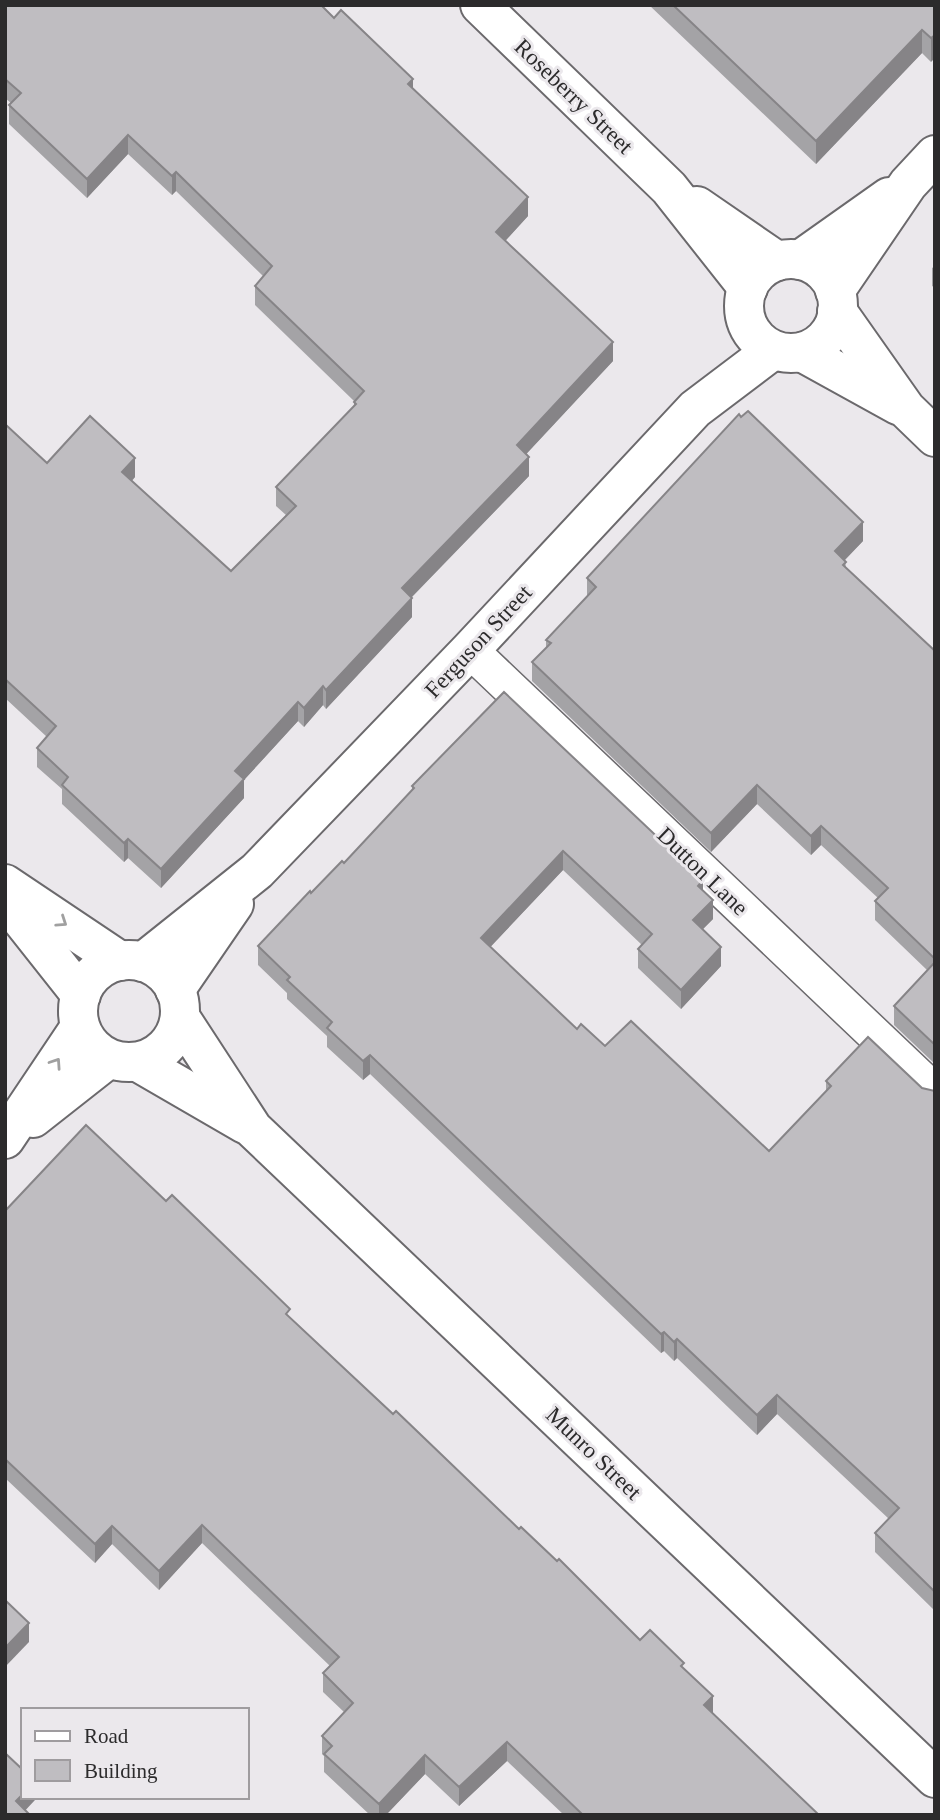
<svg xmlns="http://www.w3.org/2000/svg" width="940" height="1820" viewBox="0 0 940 1820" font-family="'Times New Roman',serif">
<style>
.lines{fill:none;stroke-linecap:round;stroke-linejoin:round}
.lane-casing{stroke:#6b696c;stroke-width:38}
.street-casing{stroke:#6b696c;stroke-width:42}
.lane{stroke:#fff;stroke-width:35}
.street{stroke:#fff;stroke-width:38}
.wall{fill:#a4a3a6}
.shaded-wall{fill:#868487}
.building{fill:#bfbdc1;stroke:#868487;stroke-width:2}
.oneway{stroke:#a0a0a0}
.labels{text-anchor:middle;stroke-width:6;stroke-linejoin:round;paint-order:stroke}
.street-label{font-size:23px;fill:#2c2b2c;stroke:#ebe8ec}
</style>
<rect width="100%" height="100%" fill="#ebe8ec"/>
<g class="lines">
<g class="lane-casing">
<path id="lane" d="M470 650 935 1092"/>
</g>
<g class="street-casing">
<g id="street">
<path d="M480 5 669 188 748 288"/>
<path d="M697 206 777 261"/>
<circle cx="791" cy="306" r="47"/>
<path d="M800 260 889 197"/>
<path d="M835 291 908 184 935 155"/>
<path d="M837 311 906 409 935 437"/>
<path d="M802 352 898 405"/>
<path d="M5 884 120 961"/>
<path d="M5 899 81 995"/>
<circle cx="129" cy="1011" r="51"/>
<path d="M143 962 257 871 470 650 695 409 773 350"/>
<path d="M175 990 234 904"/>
<path d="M180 1017 253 1129 935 1778"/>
<path d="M138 1062 245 1124"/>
<path d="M33 1118 108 1059"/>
<path d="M5 1139 80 1027"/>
</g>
</g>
<use href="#lane" class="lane"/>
<use href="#street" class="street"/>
</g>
<g class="wall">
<path d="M5 5 413 88 528 216 505 241 613 361 526 454 529 476 412 597V617L326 709 323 705 304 727 298 721 244 780V798L161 888 128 858 124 862 62 804V789L37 767V748L47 737 5 698V424L47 463 135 477 132 481 231 571 286 515 276 506V487L354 406V401L255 305V286L263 276 176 191 172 195 128 154 87 198 9 124V105L11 103 5 98Z"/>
<path d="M649 5H935L931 62 922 53 816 164Z"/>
<path d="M935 266V288L932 286V268Z"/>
<path d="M863 541 845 560 846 568 935 651V1064L894 1025V1006L927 970 875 920V901L878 898 821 845 811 855 757 804 711 852 532 681V662L546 648V640L587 596V578Z"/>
<path d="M412 786 703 891 713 919 703 929 721 966 681 1009 638 968V949L642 945 563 870 490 947 577 1029 769 1151 826 1091V1081L922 1088 935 1091V1611L875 1552V1533L889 1519 777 1414 757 1435 677 1358 674 1361 664 1351 661 1353 370 1074 363 1080 327 1047V1036L287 999V993L258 965V946L311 893 344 863 412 790Z"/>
<path d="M5 1211 290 1319 640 1640 684 1669 713 1713 819 1815H564L507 1761 459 1806 425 1774 386 1815H370L324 1772V1756L322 1754V1736L344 1712 323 1692V1673L330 1666 202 1543 159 1590 112 1544 95 1563 5 1478Z"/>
</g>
<g class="shaded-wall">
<path d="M922 30V53L816 164V141Z"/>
<path d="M935 35V58L931 62V38Z"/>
<path d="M413 79V98L408 84Z"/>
<path d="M128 135V154L87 198V179Z"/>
<path d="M176 172V191L172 195V176Z"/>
<path d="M528 197V216L496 251V232Z"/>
<path d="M613 342V361L517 464V445Z"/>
<path d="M529 457V476L402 607V588Z"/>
<path d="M135 458V477L122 491V472Z"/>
<path d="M863 522V541L835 570V551Z"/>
<path d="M412 598V617L326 709V690Z"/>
<path d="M323 686V705L304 727V708Z"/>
<path d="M298 702V721L244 780V798L161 888V869L235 771Z"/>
<path d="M757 785V804L711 852V833Z"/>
<path d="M821 826V845L811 855V836Z"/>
<path d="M128 839V858L124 862V843Z"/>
<path d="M563 851V870L481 957V938Z"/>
<path d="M703 880V899L698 886Z"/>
<path d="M713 900V919L693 939V920Z"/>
<path d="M721 947V966L681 1009V990Z"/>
<path d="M370 1055V1074L363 1080V1061Z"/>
<path d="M664 1332V1351L661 1353V1334Z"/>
<path d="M677 1339V1358L674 1361V1342Z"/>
<path d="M777 1395V1414L757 1435V1415Z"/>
<path d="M202 1525V1543L159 1590V1571Z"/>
<path d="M112 1526V1544L95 1563V1544Z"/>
<path d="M29 1623V1642L5 1667V1648Z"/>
<path d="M713 1696V1715L704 1705Z"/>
<path d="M507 1742V1761L459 1806V1787Z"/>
<path d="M425 1755V1774L386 1815H379V1804Z"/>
<path d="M23 1794V1797H35V1800L21 1815 16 1801Z"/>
</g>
<g class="building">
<path d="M5 5H321L334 18 341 10 413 79 408 84 528 197 496 232 613 342 517 445 529 457 402 588 412 598 326 690 323 686 304 708 298 702 235 771 244 779 161 869 128 839 124 843 62 785 68 777 37 748 56 726 5 679V424L47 463 90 416 135 458 122 472 231 571 296 506 276 487 356 404 354 402 364 391 255 286 272 266 176 172 172 176 128 135 87 179 9 105 21 93 5 79Z"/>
<path d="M673 5H935V35L931 38 922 30 816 141Z"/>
<path d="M748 411 863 522 835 551 846 562 843 565 935 651V959L875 901 888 888 821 826 811 836 757 785 711 833 532 662 551 643 546 640 596 587 587 578 739 414 741 417Z"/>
<path d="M504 692 703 880 698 886 713 900 693 920 721 947 681 990 638 949 652 934 563 851 481 938 577 1029 581 1024 605 1046 631 1021 769 1151 831 1086 826 1081 868 1037 922 1088 935 1091V1592L875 1533 899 1508 777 1395 757 1415 677 1339 674 1342 664 1332 661 1334 370 1055 363 1061 327 1028 332 1022 287 980 290 977 258 946 310 891 311 893 342 861 344 863 414 788 412 786Z"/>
<path d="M935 962V1045L894 1006Z"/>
<path d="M86 1125 166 1201 172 1195 290 1309 286 1314 393 1414 396 1411 519 1529 521 1527 557 1561 559 1559 640 1640 650 1630 684 1663 681 1666 713 1696 704 1705 819 1815H583L507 1742 459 1787 425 1755 379 1804 324 1754 332 1746 322 1736 353 1703 323 1673 339 1657 202 1525 159 1571 112 1526 95 1544 5 1459V1211Z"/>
<path d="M5 1600 29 1623 5 1648Z"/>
<path d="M5 1753 23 1770V1794L16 1801 30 1815H5Z"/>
</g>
<defs><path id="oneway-chevron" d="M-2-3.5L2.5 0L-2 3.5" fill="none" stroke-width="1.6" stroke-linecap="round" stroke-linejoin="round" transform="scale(1.75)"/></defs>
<g class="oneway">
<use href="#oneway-chevron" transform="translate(62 922) rotate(34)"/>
<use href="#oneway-chevron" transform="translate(56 1063) rotate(-56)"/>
</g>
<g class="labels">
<g class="street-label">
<text transform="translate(574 96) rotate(44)" y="8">Roseberry Street</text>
<text transform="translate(478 641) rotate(-47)" y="8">Ferguson Street</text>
<text transform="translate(703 871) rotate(44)" y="8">Dutton Lane</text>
<text transform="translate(594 1453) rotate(44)" y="8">Munro Street</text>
</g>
</g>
<rect width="940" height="1820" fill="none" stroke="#2c2b2c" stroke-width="14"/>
<rect x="21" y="1708" width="228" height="91" fill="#ebe8ec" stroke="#9f9c9f" stroke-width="2"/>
<rect x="35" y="1731" width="35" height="10" fill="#ffffff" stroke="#9f9c9f" stroke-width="2"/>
<text x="84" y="1743" font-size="21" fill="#2c2b2c">Road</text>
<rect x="35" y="1760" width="35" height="21" fill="#bfbdc1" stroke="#9f9c9f" stroke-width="2"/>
<text x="84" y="1778" font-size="21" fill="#2c2b2c">Building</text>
</svg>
